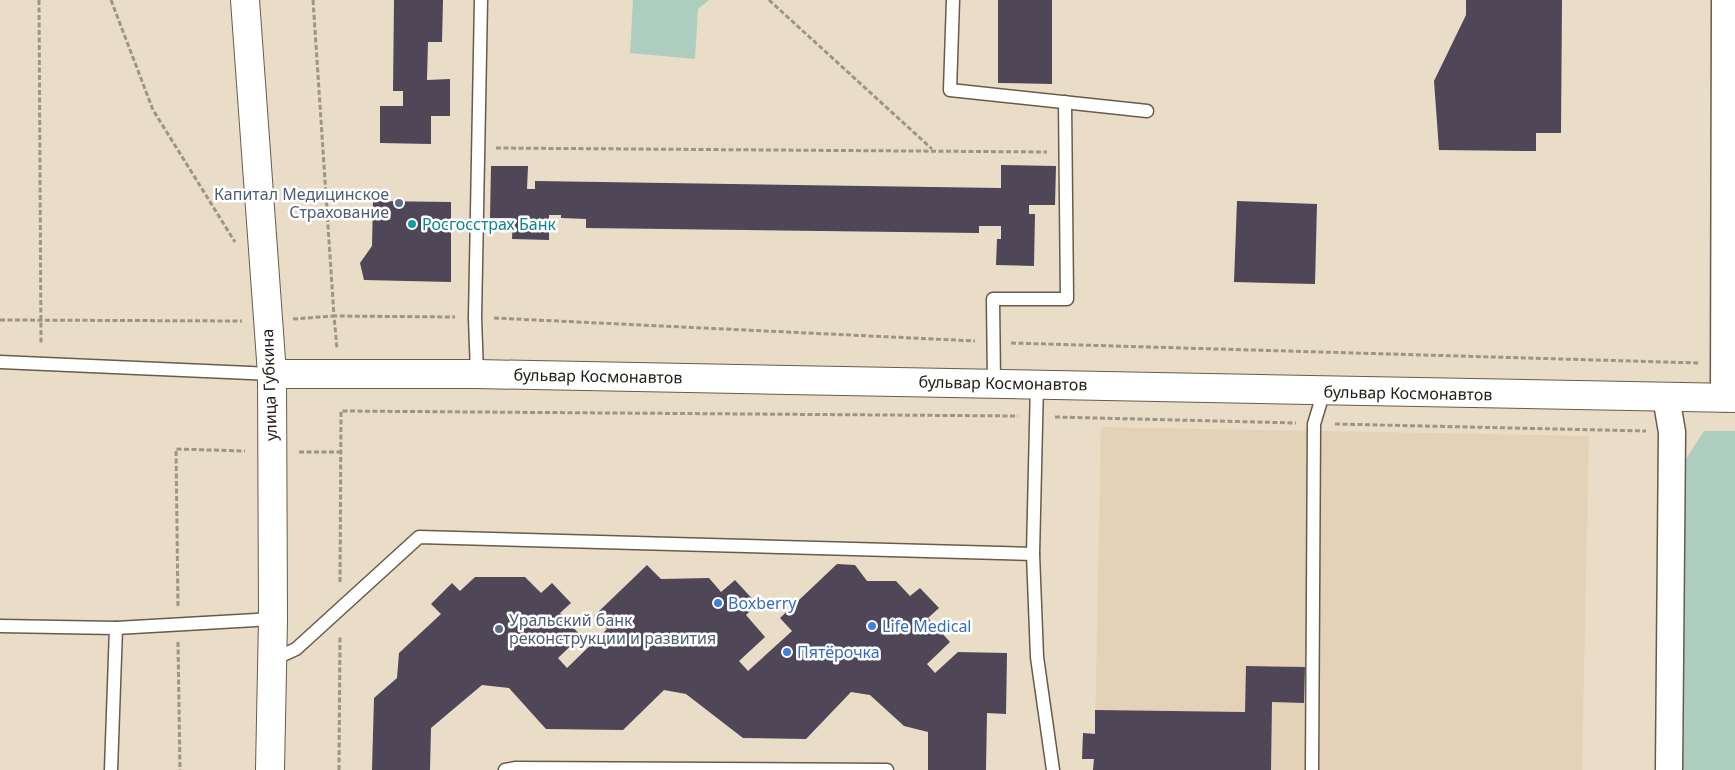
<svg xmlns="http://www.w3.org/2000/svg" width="1735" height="770" viewBox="0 0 1735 770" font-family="'Noto Sans',sans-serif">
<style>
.built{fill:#e3d2b7}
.green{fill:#adcebe}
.building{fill:#4f4657}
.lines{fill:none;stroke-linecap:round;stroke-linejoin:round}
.service-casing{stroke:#675c49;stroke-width:15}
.minor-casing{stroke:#675c49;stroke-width:29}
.tertiary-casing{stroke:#675c49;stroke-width:30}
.path{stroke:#9e9585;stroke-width:3;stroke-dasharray:5 2.5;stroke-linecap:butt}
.service{stroke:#fff;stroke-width:12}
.minor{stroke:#fff;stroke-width:26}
.tertiary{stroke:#fff;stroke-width:28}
.service-dot{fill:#5c6f8a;stroke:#fff;stroke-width:2}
.culture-dot{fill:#0f9aa8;stroke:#fff;stroke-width:2}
.shop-dot{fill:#3f7fe0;stroke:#fff;stroke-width:2}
.labels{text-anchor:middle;stroke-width:5;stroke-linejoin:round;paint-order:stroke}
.service-label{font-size:16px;fill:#4e5e75;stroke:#fff;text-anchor:end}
.culture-label{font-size:16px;fill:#0d838f;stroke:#fff;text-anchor:start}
.street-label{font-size:16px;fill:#252119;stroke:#fff}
.shop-label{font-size:16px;fill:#366cbe;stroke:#fff;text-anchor:start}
</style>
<rect width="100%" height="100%" fill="#eaddc8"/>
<path class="built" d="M1101 427 1589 436 1582 770H1093L1094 759H1082L1083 733H1095Z"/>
<g class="green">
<path d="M633 0H709L698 9 695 59 630 53Z"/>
<path d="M1704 431H1735V770H1681L1676 474Z"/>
</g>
<g class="building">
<path d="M394 0H443L442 42H428L427 80 450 79V116H431V144L380 143V106H403V91H393Z"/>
<path d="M998 0H1052V84L998 83Z"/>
<path d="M1466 0H1562L1561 133H1536V151L1439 150 1434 81 1466 15Z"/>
<path d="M1001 165 1056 166 1055 205H1029V214H1035L1034 266 996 265 997 239H1001V226H979V233L586 228V219L561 218V215H549V240L512 239 513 218H490L491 166H528L527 189H535V181L1001 188Z"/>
<path d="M373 201 451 202V282L364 280 360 263 372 246Z"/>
<path d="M1237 201 1317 204 1315 284 1234 282Z"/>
<path d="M837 564 855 565 867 581H896L910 596 920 588 939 608 928 618 950 642 927 664 935 673 958 652 1007 653 1006 714 987 713 986 770H928V732L904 726 870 695 851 692 806 739 743 738 686 694 664 690 623 730 546 729 509 688 482 685 431 728 430 770H372L374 698 397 678 399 653 441 614 431 604 452 583 460 591 475 577H525L541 593 552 583 571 603 560 613 581 636 558 658 567 668 607 629 594 616 647 565 661 579 709 578 721 592 735 580 757 604 746 615 765 637 739 661 748 671 792 631 780 618Z"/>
<path d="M1246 666 1305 667 1304 703 1272 702 1271 770H1093L1094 759H1082L1083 733 1095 734V710L1245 712Z"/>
</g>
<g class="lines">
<g class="service-casing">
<g id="service">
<path d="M953 0 950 90 1147 111"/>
<path d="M0 362 272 374"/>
<path d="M477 374 475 318 481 0"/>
<path d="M994 382 993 299H1067L1065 102"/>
<path d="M1037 383 1033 554 1037 657 1053 770"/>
<path d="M0 626 116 628 111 770"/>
<path d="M116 628 273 619"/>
<path d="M272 660 296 649 419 537 1033 554"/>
<path d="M505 770 516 768 887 770"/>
<path d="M1312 770 1314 424 1324 391"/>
</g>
</g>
<g class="minor-casing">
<g id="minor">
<path d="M1666 397 1672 432 1669 770"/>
<path d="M1724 398 1725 0"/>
</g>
</g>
<g class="tertiary-casing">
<g id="tertiary">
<path d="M245 0 272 374 273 619 270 770"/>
<path d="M272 374H477L1735 398"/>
</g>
</g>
<g class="path">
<path d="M39 0 41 344"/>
<path d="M111 0 153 110 235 242"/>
<path d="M313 0 334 316 455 317"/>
<path d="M769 0 932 149"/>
<path d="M496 148 1047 152"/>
<path d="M494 318 975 341"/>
<path d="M293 319 334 316 337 349"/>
<path d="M0 320 242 321"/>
<path d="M1011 343 1699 363"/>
<path d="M1055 417 1296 423"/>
<path d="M1335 424 1646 431"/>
<path d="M299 452H341"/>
<path d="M340 582 341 411 1018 416"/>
<path d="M178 606 176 449 245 451"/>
<path d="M178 642 180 770"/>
<path d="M339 770 340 636"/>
</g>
<use href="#service" class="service"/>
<use href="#minor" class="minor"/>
<use href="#tertiary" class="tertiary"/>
</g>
<g class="service-dot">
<circle cx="399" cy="203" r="5"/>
<circle cx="499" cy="629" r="5"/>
</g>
<circle class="culture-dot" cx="412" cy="224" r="5"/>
<g class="shop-dot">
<circle cx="718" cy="603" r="5"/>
<circle cx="872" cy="626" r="5"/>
<circle cx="787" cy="652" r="5"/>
</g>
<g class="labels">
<g class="service-label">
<text x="389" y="200">Капитал Медицинское<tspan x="389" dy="18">Страхование</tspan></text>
<text x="509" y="626" text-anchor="start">Уральский банк<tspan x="509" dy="18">реконструкции и развития</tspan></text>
</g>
<g class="culture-label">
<text x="422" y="230">Росгосстрах Банк</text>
</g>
<g class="street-label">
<text transform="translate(598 376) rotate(1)" y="6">бульвар Космонавтов</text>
<text transform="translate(1003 383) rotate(1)" y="6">бульвар Космонавтов</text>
<text transform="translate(269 385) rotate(-92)" y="6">улица Губкина</text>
<text transform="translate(1408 393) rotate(1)" y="6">бульвар Космонавтов</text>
</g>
<g class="shop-label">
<text x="728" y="609">Boxberry</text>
<text x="882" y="632">Life Medical</text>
<text x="797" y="658">Пятёрочка</text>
</g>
</g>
</svg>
